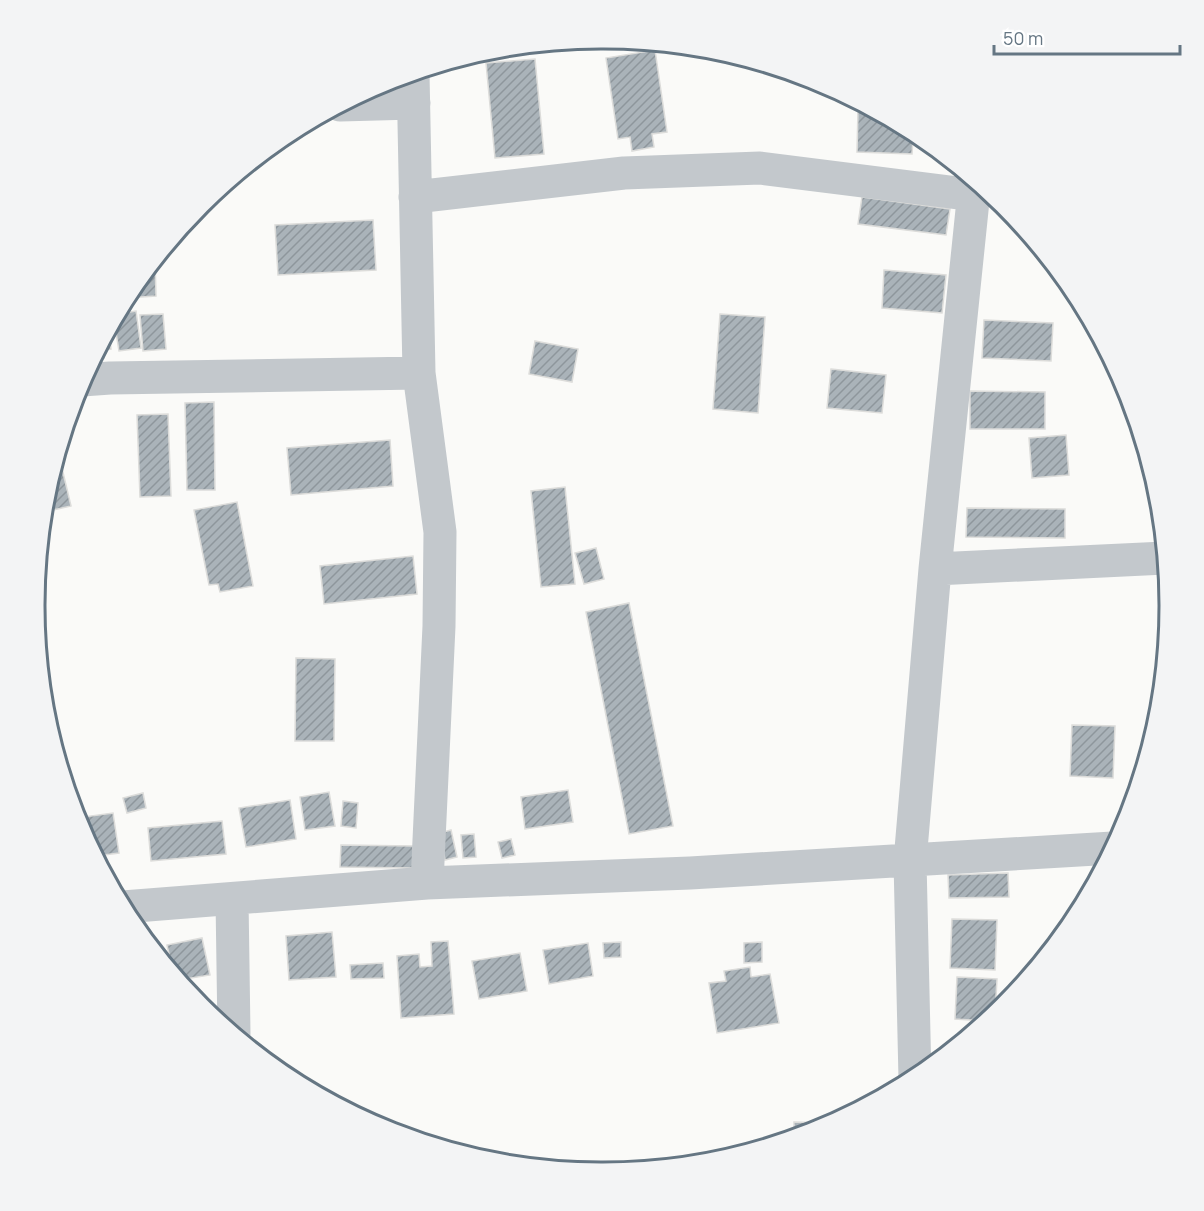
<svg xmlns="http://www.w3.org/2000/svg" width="1204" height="1211" font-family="Manrope,sans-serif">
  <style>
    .building { fill: url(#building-hatch); stroke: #dcdcda; stroke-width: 1.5 }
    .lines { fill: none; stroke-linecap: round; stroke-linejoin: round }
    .minor { stroke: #c3c8cc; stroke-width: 33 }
    .rim { fill: none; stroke: #657683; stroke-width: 3 }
  </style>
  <defs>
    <pattern id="building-hatch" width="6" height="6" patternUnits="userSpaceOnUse" patternTransform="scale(1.5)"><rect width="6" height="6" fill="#aab3b9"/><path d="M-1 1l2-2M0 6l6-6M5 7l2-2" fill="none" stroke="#8e969c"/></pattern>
  </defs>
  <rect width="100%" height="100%" fill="#fafaf8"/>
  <path class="building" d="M 537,44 L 537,48 L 490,51 L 492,49 Z
    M 655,50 L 667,132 L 652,134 L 654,147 L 632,151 L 630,137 L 618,139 L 606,58 Z
    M 535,59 L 544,154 L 495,158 L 486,63 Z
    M 858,109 L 873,110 L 924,139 L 913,139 L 912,154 L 857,152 Z
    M 862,197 L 950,209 L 946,235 L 858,224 Z
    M 373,220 L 376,270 L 278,275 L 275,225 Z
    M 155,260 L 156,296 L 126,298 L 130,290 Z
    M 884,270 L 946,275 L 942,313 L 882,308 Z
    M 136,311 L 141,348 L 119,351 L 114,320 L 118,314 Z
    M 163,314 L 166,349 L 143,351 L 140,315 Z
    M 720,314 L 765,317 L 758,413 L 713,409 Z
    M 984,320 L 1053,323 L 1051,361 L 982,358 Z
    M 109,330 L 111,349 L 104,350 L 104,358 L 94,358 Z
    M 535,341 L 578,349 L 572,382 L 529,374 Z
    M 831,369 L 886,375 L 882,413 L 827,408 Z
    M 970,391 L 1045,392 L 1045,429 L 970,429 Z
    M 214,402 L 215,490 L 187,490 L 185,403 Z
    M 168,414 L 171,496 L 140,497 L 137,415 Z
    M 1066,435 L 1069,475 L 1032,478 L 1029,438 Z
    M 390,440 L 393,486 L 291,495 L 287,448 Z
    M 61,464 L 71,506 L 44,512 L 45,494 L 54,466 Z
    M 565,487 L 575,584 L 541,587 L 531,491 Z
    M 1159,495 L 1162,530 L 1159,530 Z
    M 237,502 L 253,586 L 220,592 L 218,584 L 209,585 L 194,510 Z
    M 967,508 L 1065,509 L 1065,538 L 966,537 Z
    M 596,548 L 604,579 L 584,584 L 575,553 Z
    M 413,556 L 417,594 L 324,604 L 320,566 Z
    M 629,603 L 673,826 L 629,834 L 586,612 Z
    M 296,658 L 335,659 L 334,741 L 295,741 Z
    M 1072,725 L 1115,726 L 1113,778 L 1070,776 Z
    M 568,790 L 573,822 L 525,829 L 521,797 Z
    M 329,792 L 335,826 L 305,830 L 300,797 Z
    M 143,793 L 146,808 L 127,813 L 123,798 Z
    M 290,800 L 296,839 L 246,847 L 239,808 Z
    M 343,801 L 358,803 L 356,828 L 341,826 Z
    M 113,813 L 119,853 L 96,856 L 76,818 Z
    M 222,821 L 226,854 L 151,861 L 148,828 Z
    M 451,830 L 457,857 L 445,860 L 440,833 Z
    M 474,834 L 476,857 L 463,858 L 461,835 Z
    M 511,839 L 515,855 L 502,858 L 498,842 Z
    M 341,845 L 413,846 L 413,868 L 340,867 Z
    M 1008,873 L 1009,897 L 949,898 L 948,875 Z
    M 952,919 L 997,920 L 995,970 L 950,968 Z
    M 332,932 L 336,977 L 289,980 L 286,936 Z
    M 202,938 L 210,975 L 179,980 L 173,973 L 167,945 Z
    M 448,941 L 454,1014 L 401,1018 L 397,956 L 419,954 L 420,967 L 432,966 L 431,942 Z
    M 621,942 L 621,957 L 604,958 L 603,943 Z
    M 762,942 L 762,962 L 744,963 L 744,943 Z
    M 588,943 L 593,976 L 549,984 L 543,950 Z
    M 520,953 L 527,991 L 479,999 L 472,961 Z
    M 383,963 L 384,978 L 351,979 L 350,965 Z
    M 750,967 L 751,977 L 770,974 L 779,1023 L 717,1033 L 709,983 L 726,981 L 724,971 Z
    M 957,977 L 997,979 L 995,1014 L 986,1021 L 955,1019 Z
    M 794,1122 L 832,1123 L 819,1130 L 794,1138 Z"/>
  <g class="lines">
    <path class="minor" d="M 413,73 L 419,373 L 440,532 L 439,626 L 427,883
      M 340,105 L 414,103
      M 415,197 L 624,173 L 760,168 L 974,195
      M 82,380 L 110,378 L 419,373
      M 935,569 L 1165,558
      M 232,899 L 234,1034
      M 123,907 L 427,883 L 690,873 L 1113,848
      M 915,1079 L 910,861 L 935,569 L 975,181"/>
  </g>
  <path d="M0 0H1204V1211H0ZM601 49H603A556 556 0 0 1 1159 605V606A556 556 0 0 1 603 1162H601A556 556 0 0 1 45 606V605A556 556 0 0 1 601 49Z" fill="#f3f4f5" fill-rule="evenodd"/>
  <path class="rim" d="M601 49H603A556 556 0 0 1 1159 605V606A556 556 0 0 1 603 1162H601A556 556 0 0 1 45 606V605A556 556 0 0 1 601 49Z"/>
  <path d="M994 45v9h186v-9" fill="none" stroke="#657683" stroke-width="3"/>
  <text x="1003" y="45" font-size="18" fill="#657683" stroke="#ffffff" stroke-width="4.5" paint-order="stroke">50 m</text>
</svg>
